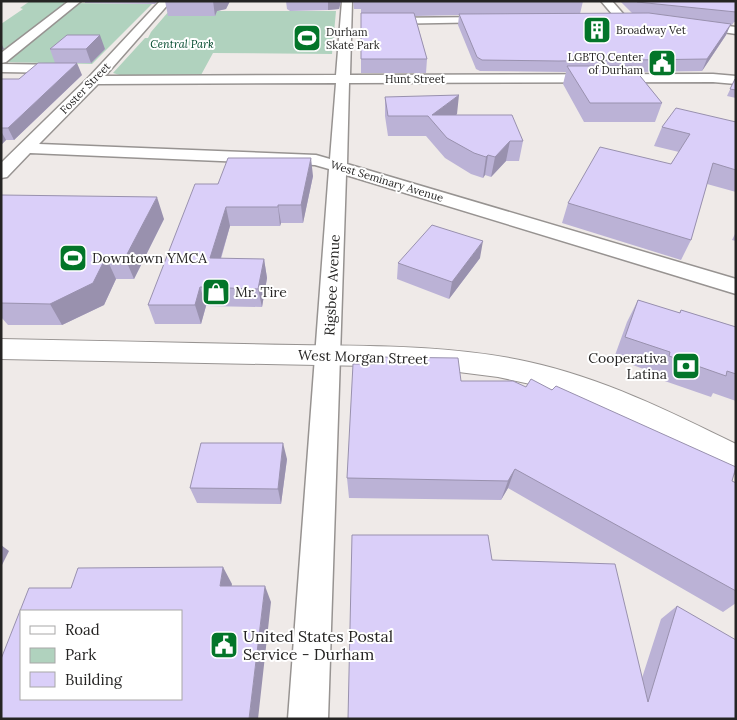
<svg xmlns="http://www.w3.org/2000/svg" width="737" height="720" font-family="Lora,serif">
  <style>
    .green { fill: #b0d2be }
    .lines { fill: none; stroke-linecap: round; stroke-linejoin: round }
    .minor-casing { stroke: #979391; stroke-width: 3 }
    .major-casing { stroke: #979391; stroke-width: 2 }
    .minor { fill: #fff; fill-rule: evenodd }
    .major { fill: #fff; fill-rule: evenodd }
    .wall { fill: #bbb2d6 }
    .shaded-wall { fill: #9991ae }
    .building { fill: #dacff9; stroke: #9991ae; fill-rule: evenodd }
    .labels { text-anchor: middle; stroke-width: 4; stroke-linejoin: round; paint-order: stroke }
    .far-poi-label { font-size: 11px; fill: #252423; stroke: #fff; text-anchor: start }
    .far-park-label { font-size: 11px; font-style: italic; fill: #00492c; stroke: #fff }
    .far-street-label { font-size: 11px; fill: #252423; stroke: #fff }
    .poi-label { font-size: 14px; fill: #252423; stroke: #fff; text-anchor: start }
    .street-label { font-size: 14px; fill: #252423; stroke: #fff }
    .near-poi-label { font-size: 16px; fill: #252423; stroke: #fff; text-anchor: start }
  </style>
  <rect width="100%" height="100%" fill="#efeae8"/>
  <path class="green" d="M 30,1 L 66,1 L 64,3 L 152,4 L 92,64 L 1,62 L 9,50 L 1,50 L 1,24 L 23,9 L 20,8 Z
    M 169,11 L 336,11 L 332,54 L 213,53 L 201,75 L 123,76 L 113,73 L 145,38 L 148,38 L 151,32 Z"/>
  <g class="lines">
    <defs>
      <path id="minor" d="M 69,1 L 81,1 L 6,62 L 1,63 L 1,53 Z
        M 160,1 L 171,1 L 105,76 L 336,75 L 342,1 L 352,1 L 350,75 L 713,74 L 736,76 L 736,84 L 713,82 L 349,83 L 347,164 L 736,279 L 736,294 L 346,175 L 328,719 L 288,719 L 329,169 L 315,165 L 30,153 L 7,177 L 1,178 L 1,163 L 89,77 ZM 336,83 L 330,159 L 316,155 L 39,144 L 98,84 Z
        M 601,1 L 612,1 L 626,17 L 626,21 L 618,21 Z
        M 492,17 L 498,20 L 496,22 L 382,24 L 376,21 L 382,18 Z
        M 694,22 L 736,27 L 736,34 L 690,27 L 688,25 Z
        M 1,64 L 65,65 L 72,69 L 65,73 L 1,72 Z"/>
      <path id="major" d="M 1,339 C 100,341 198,343 296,345 C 374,346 453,345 529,362 C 602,378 669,411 736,444 L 736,474 L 632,421 L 584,400 L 544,387 L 498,377 L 419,367 L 1,359 Z"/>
    </defs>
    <use href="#minor" class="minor-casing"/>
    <use href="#major" class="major-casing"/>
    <use href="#minor" class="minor"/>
    <use href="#major" class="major"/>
  </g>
  <path class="wall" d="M 85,1 L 158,1 L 155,4 L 85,3 Z
    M 165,1 L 230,1 L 226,9 L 217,11 L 215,16 L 168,16 Z
    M 286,1 L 341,1 L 339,9 L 328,10 L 290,11 L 287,9 Z
    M 353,1 L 583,1 L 580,14 L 632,13 L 620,1 L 736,1 L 736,22 L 734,22 L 732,25 L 730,24 L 726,35 L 702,71 L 637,72 L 662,103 L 655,122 L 584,122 L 563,84 L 566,72 L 480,71 L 476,69 L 458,25 L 459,15 L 415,16 L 427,59 L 426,73 L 361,73 L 361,9 L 354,9 Z
    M 50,49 L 105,49 L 91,63 L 55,63 Z
    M 82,75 L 14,140 L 6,140 L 1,145 L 1,79 L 19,79 Z
    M 736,78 L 736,98 L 727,96 L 735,79 Z
    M 385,97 L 457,114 L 456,115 L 523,141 L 519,161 L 506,161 L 491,177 L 485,175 L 483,178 L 471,174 L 445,158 L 426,136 L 388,136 L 385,116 Z
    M 736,122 L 736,192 L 707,184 L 691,240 L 681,260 L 562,223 L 568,203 L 671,164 L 679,152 L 654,146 L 662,127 Z
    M 313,176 L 303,223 L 281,223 L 280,226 L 230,226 L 221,259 L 264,259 L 267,278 L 262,307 L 206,306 L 201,324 L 155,324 L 148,305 L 218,184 Z
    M 1,195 L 164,219 L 134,279 L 116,279 L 104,305 L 62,325 L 8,325 L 1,317 Z
    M 736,232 L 736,241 L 732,240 Z
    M 480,258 L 449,299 L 397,279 L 398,263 Z
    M 638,300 L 679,313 L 681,310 L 736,327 L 736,401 L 713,393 L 711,397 L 656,378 L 657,374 L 614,358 L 627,322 Z
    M 461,381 L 526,387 L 736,483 L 736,603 L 723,612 L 508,488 L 501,500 L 349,498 L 347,478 Z
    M 287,459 L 281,504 L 197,503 L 190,488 Z
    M 492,560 L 642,678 L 661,619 L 677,606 L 736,719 L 348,719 Z"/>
  <path class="shaded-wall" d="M 213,1 L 230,1 L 226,9 L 217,11 L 215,16 Z
    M 328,1 L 341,1 L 339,9 L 328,10 Z
    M 731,24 L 726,35 L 702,71 L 707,59 Z
    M 100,35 L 105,49 L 91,63 L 86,49 Z
    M 1,43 L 4,49 L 1,50 Z
    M 77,63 L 82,75 L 14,140 L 8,128 Z
    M 459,95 L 457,114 L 439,128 L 432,115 Z
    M 1,131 L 6,140 L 1,145 Z
    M 510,141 L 506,161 L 491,177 L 495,157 Z
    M 488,155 L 485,175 L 483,178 L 486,157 Z
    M 311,158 L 313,176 L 303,223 L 301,205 Z
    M 157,197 L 164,219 L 134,279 L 125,258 Z
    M 278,205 L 281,223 L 280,226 L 278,207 Z
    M 226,207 L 230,226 L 215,277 L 210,258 Z
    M 483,241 L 480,258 L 449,299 L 452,282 Z
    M 106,257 L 116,279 L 104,305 L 62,325 L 50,304 Z
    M 264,259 L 267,278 L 262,307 L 258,289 Z
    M 200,287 L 206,306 L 201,324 L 195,305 Z
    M 283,443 L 287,459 L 281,504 L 278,489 Z
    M 515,469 L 508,488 L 501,500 L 508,481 Z
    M 1,545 L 9,551 L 1,567 Z
    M 223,567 L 232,584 L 229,602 L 220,586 Z
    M 265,586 L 271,602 L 258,719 L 249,719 Z"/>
  <path class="building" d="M 636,1 L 736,1 L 736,12 L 637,2 Z
    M 361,13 L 414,13 L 427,59 L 361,59 Z
    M 649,13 L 731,24 L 707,59 L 559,61 L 482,60 L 477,57 L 459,14 Z
    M 67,35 L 100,35 L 86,49 L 50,49 Z
    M 38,63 L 77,63 L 8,128 L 1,128 L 1,79 L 19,79 Z
    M 567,66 L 632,66 L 662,103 L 590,103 Z
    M 736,78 L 736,90 L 730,89 L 735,79 Z
    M 459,95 L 432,115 L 512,115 L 523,141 L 510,141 L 495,157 L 488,155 L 486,157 L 474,153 L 447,138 L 428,116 L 388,116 L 385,97 Z
    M 676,108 L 736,122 L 736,170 L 713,163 L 691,240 L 568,203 L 600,147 L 671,164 L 690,134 L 662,127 Z
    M 228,158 L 311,158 L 301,205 L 278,205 L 278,207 L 226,207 L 210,258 L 264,259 L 258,289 L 200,287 L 195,305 L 148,305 L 195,184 L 218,184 Z
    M 1,195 L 157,197 L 125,258 L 106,257 L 93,283 L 50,304 L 1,303 Z
    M 432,225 L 483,241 L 452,282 L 398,263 Z
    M 638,300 L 680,313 L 681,310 L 736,327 L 736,374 L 727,371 L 726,376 L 669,356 L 670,352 L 625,337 Z
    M 377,357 L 458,358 L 461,381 L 513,381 L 526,387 L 531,379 L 552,390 L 556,386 L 736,467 L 732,481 L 736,483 L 736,591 L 515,469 L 508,481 L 347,478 L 353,364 L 377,364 Z
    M 201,443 L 283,443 L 278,489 L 190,488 Z
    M 352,535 L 488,535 L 492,560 L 615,564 L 648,702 L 677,606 L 736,640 L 736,719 L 348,719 Z
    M 223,567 L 220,586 L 265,586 L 249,719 L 1,719 L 1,659 L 29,588 L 71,588 L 78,568 ZM 21,611 L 181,611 L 181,699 L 21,699 Z"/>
  <defs>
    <symbol id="building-square" viewBox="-11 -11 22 22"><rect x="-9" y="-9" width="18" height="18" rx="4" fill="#037529" stroke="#fff"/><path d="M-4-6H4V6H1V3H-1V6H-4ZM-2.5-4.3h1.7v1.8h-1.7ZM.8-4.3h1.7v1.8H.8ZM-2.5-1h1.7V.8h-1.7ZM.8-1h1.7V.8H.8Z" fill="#fff"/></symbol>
    <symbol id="stadium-square" viewBox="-11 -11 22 22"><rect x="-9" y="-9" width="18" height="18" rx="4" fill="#037529" stroke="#fff"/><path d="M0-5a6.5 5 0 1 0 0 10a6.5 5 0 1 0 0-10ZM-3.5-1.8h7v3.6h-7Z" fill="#fff"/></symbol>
    <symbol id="civic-square" viewBox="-11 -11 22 22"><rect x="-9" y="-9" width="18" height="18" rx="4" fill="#037529" stroke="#fff"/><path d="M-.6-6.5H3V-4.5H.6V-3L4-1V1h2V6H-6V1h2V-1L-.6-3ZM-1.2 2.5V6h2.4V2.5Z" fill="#fff"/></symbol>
    <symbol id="shop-square" viewBox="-11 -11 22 22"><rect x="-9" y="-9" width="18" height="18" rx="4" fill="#037529" stroke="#fff"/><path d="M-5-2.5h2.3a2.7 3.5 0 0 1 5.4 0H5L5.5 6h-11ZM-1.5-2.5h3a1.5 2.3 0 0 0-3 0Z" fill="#fff"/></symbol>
    <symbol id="bank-square" viewBox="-11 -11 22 22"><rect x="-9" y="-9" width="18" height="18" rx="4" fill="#037529" stroke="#fff"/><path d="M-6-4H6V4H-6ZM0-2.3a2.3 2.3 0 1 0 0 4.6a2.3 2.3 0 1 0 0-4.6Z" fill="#fff"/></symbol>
  </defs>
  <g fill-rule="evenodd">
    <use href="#building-square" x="581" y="14" width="32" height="32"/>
    <use href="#stadium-square" x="291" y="22" width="32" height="32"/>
    <use href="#civic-square" x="646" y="47" width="32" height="32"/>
    <use href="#stadium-square" x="57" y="242" width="32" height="32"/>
    <use href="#shop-square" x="200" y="276" width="32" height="32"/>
    <use href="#bank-square" x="670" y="350" width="32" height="32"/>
    <use href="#civic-square" x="208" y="629" width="32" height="32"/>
  </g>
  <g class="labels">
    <g class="far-poi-label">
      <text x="616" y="34">Broadway Vet</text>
      <text x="326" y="36">Durham<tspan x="326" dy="13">Skate Park</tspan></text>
      <text x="643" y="61" text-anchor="end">LGBTQ Center<tspan x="643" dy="13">of Durham</tspan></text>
    </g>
    <g class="far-park-label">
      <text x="182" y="48">Central Park</text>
    </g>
    <g class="far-street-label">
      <text x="415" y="83">Hunt Street</text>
      <text transform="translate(85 88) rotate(-46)" y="4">Foster Street</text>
      <text transform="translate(387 181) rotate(17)" y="4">West Seminary Avenue</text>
    </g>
    <g class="poi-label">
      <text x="92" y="263">Downtown YMCA</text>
      <text x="235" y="297">Mr. Tire</text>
      <text x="667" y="363" text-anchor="end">Cooperativa<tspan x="667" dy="16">Latina</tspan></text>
    </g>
    <g class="street-label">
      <text transform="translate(332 285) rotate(-87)" y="5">Rigsbee Avenue</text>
      <text transform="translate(363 357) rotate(2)" y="5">West Morgan Street</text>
    </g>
    <g class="near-poi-label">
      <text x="243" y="642">United States Postal<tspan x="243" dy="18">Service - Durham</tspan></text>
    </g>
  </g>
  <rect width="737" height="720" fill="none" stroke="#252423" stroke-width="5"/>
  <rect x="20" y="610" width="162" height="90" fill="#ffffff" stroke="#a8a7a7"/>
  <rect x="30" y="626" width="25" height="8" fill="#ffffff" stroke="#a8a7a7"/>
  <text x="65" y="635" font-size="15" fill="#252423">Road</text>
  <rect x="30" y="648" width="25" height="15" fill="#b0d2be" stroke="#a8a7a7"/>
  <text x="65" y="660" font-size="15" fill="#252423">Park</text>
  <rect x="30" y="672" width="25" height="15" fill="#dacff9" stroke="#a8a7a7"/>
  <text x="65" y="685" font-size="15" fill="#252423">Building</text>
</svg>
